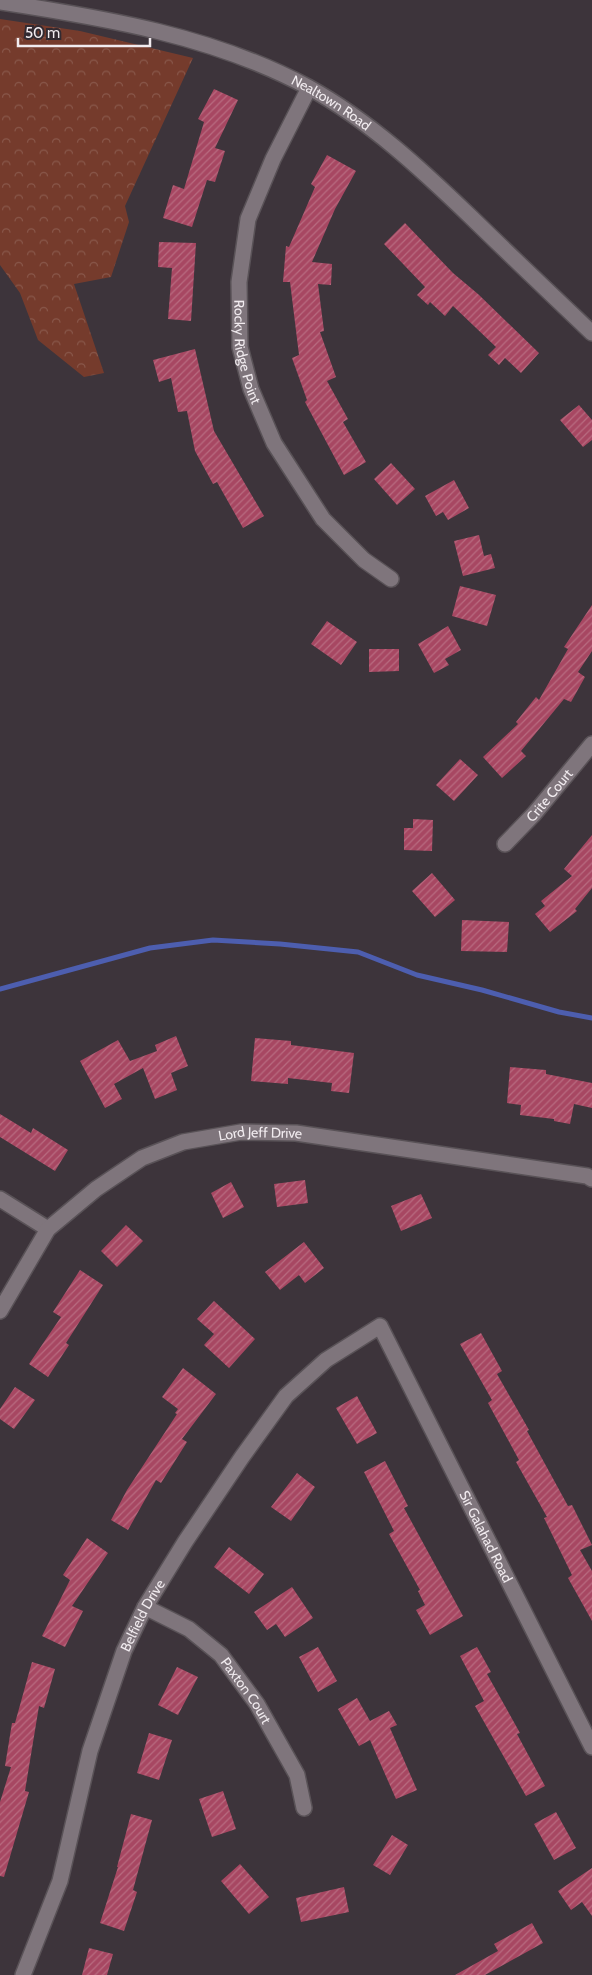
<svg xmlns="http://www.w3.org/2000/svg" width="592" height="1975" font-family="Cabin,sans-serif">
  <style>
    .forest { fill: url(#forest-crowns) }
    .lines { fill: none; stroke-linecap: round; stroke-linejoin: round }
    .stream { stroke: #4d5eaf; stroke-width: 5 }
    .building { fill: url(#building-hatch) }
    .minor-casing { stroke: #595257; stroke-width: 18 }
    .tertiary-casing { stroke: #595257; stroke-width: 18 }
    .minor { stroke: #7f757c; stroke-width: 15 }
    .tertiary { stroke: #7f757c; stroke-width: 15 }
    .labels { text-anchor: middle; stroke-width: 5; stroke-linejoin: round; paint-order: stroke }
    .street-label { font-size: 14px; fill: #f1ebef; stroke: #322a31 }
  </style>
  <defs>
    <pattern id="forest-crowns" width="20" height="18" patternUnits="userSpaceOnUse" patternTransform="scale(1.25)"><rect width="20" height="18" fill="#753b2c"/><path d="M2 6a3 3 0 1 1 6 0M12 15a3 3 0 1 1 6 0" fill="none" stroke="#89584b"/></pattern>
    <pattern id="building-hatch" width="6" height="6" patternUnits="userSpaceOnUse" patternTransform="scale(1.25)"><rect width="6" height="6" fill="#a74762"/><path d="M-1 1l2-2M0 6l6-6M5 7l2-2" fill="none" stroke="#b86b80"/></pattern>
  </defs>
  <rect width="100%" height="100%" fill="#3d343b"/>
  <path class="forest" d="M 0,19 L 80,31 L 193,58 L 125,206 L 129,222 L 111,277 L 74,284 L 104,373 L 84,377 L 38,340 L 20,293 L 0,265 Z"/>
  <g class="lines">
    <path class="stream" d="M 0,989 L 150,948 L 213,940 L 280,944 L 358,952 L 417,975 L 482,990 L 559,1012 L 592,1018"/>
  </g>
  <path class="building" d="M 214,89 L 238,100 L 215,148 L 225,151 L 215,182 L 207,180 L 192,227 L 163,218 L 173,185 L 184,189 L 204,122 L 198,119 Z
    M 327,155 L 356,171 L 335,209 L 312,262 L 332,264 L 331,285 L 318,284 L 324,331 L 320,332 L 336,377 L 327,381 L 348,419 L 343,422 L 366,462 L 344,475 L 305,402 L 307,400 L 292,358 L 299,355 L 290,282 L 283,282 L 286,246 L 289,247 L 315,187 L 311,184 Z
    M 405,223 L 453,273 L 478,294 L 539,353 L 521,373 L 505,358 L 499,365 L 488,355 L 496,347 L 453,306 L 445,316 L 430,302 L 428,305 L 417,295 L 425,287 L 384,244 Z
    M 159,242 L 196,243 L 191,321 L 168,319 L 172,268 L 158,267 Z
    M 195,349 L 214,431 L 264,516 L 243,528 L 217,482 L 213,484 L 195,451 L 187,411 L 178,412 L 171,378 L 159,382 L 153,360 Z
    M 579,405 L 592,420 L 592,440 L 583,447 L 560,420 Z
    M 391,463 L 415,489 L 397,505 L 374,479 Z
    M 454,480 L 469,508 L 448,520 L 443,512 L 436,516 L 425,496 Z
    M 479,535 L 484,556 L 491,554 L 495,568 L 463,576 L 454,541 Z
    M 460,586 L 496,595 L 487,626 L 452,616 Z
    M 592,605 L 592,651 L 578,672 L 585,677 L 571,702 L 564,699 L 521,751 L 526,756 L 502,778 L 483,757 L 518,724 L 516,722 L 536,697 L 539,700 L 568,649 L 564,647 Z
    M 327,621 L 357,642 L 341,665 L 311,644 Z
    M 448,626 L 461,650 L 445,659 L 449,665 L 434,673 L 418,644 Z
    M 369,649 L 399,649 L 399,671 L 369,672 Z
    M 460,759 L 478,775 L 454,801 L 436,785 Z
    M 413,819 L 433,820 L 432,851 L 404,850 L 404,828 L 413,828 Z
    M 592,835 L 592,888 L 575,909 L 577,911 L 550,932 L 535,914 L 545,906 L 541,901 L 572,876 L 564,869 Z
    M 432,873 L 455,900 L 435,917 L 412,891 Z
    M 462,920 L 509,922 L 507,952 L 461,951 Z
    M 176,1036 L 188,1066 L 171,1073 L 177,1090 L 155,1099 L 143,1068 L 114,1084 L 122,1099 L 105,1108 L 80,1061 L 118,1040 L 130,1061 L 157,1051 L 155,1045 Z
    M 255,1038 L 291,1041 L 291,1045 L 354,1053 L 349,1093 L 331,1091 L 332,1083 L 288,1078 L 288,1084 L 251,1081 Z
    M 510,1067 L 546,1070 L 546,1074 L 592,1083 L 592,1108 L 574,1104 L 570,1124 L 554,1121 L 554,1119 L 520,1115 L 521,1105 L 507,1103 Z
    M 0,1114 L 31,1133 L 33,1128 L 68,1150 L 55,1171 L 0,1137 Z
    M 305,1180 L 308,1203 L 277,1207 L 274,1184 Z
    M 231,1182 L 244,1207 L 223,1218 L 211,1193 Z
    M 421,1194 L 432,1218 L 401,1231 L 391,1206 Z
    M 126,1225 L 143,1241 L 117,1267 L 101,1251 Z
    M 304,1242 L 324,1268 L 305,1283 L 299,1275 L 280,1290 L 265,1272 Z
    M 80,1270 L 103,1285 L 66,1343 L 69,1345 L 48,1377 L 29,1364 L 61,1317 L 53,1312 Z
    M 214,1301 L 255,1339 L 229,1368 L 204,1345 L 214,1334 L 197,1319 Z
    M 481,1333 L 502,1371 L 497,1374 L 529,1430 L 527,1431 L 568,1506 L 572,1505 L 592,1545 L 580,1550 L 592,1571 L 592,1621 L 568,1578 L 572,1575 L 544,1518 L 547,1517 L 516,1462 L 519,1460 L 488,1403 L 492,1400 L 460,1344 Z
    M 183,1368 L 216,1394 L 182,1439 L 187,1442 L 161,1483 L 156,1480 L 128,1530 L 111,1520 L 127,1490 L 177,1414 L 175,1413 L 178,1409 L 162,1397 Z
    M 15,1387 L 35,1400 L 14,1429 L 0,1419 L 0,1409 Z
    M 357,1396 L 377,1433 L 357,1444 L 336,1408 Z
    M 385,1461 L 408,1506 L 404,1508 L 463,1616 L 430,1635 L 416,1610 L 425,1605 L 418,1591 L 420,1590 L 389,1534 L 394,1531 L 364,1472 Z
    M 297,1473 L 315,1487 L 291,1521 L 271,1507 Z
    M 87,1538 L 108,1553 L 72,1606 L 83,1611 L 65,1647 L 42,1636 L 70,1580 L 63,1575 Z
    M 229,1547 L 264,1574 L 249,1594 L 214,1567 Z
    M 292,1587 L 313,1618 L 285,1637 L 276,1624 L 267,1630 L 254,1612 Z
    M 318,1647 L 337,1681 L 318,1692 L 299,1657 Z
    M 477,1647 L 491,1672 L 487,1674 L 520,1733 L 517,1734 L 545,1786 L 526,1796 L 475,1706 L 484,1701 L 460,1656 Z
    M 32,1662 L 55,1669 L 44,1708 L 39,1706 L 25,1791 L 29,1792 L 4,1877 L 0,1876 L 0,1802 L 11,1767 L 5,1766 L 12,1723 L 15,1723 Z
    M 177,1667 L 198,1677 L 178,1715 L 158,1705 Z
    M 357,1698 L 370,1721 L 389,1711 L 397,1725 L 390,1728 L 417,1790 L 396,1799 L 370,1740 L 359,1746 L 338,1709 Z
    M 149,1733 L 172,1740 L 159,1780 L 137,1773 Z
    M 223,1791 L 236,1829 L 212,1837 L 199,1799 Z
    M 556,1812 L 576,1848 L 554,1860 L 534,1824 Z
    M 131,1814 L 152,1820 L 133,1890 L 137,1892 L 124,1931 L 100,1923 L 118,1867 L 117,1867 Z
    M 392,1835 L 408,1845 L 390,1875 L 373,1865 Z
    M 240,1864 L 269,1897 L 249,1914 L 221,1881 Z
    M 592,1868 L 592,1916 L 582,1902 L 571,1910 L 558,1891 Z
    M 344,1887 L 349,1912 L 301,1922 L 296,1898 Z
    M 532,1923 L 543,1943 L 485,1975 L 455,1975 L 498,1951 L 494,1944 Z
    M 89,1948 L 113,1954 L 107,1975 L 82,1975 Z"/>
  <g class="lines">
    <defs>
      <g id="minor">
        <path id="s1" d="M 309,88 L 273,159 L 248,219 L 239,282 L 240,347 L 251,389 L 274,443 L 323,519 L 364,560 L 391,579"/>
        <path id="s2" d="M 505,844 L 534,814 L 592,744"/>
        <path d="M 0,1199 L 48,1229"/>
        <path id="s3" d="M 0,1311 L 48,1229 L 96,1189 L 142,1158 L 183,1142 L 241,1132 L 296,1133 L 587,1176 L 592,1179"/>
        <path id="s4" d="M 145,1607 L 189,1629 L 221,1655 L 257,1704 L 297,1775 L 304,1808"/>
        <path id="s5" d="M 23,1975 L 60,1881 L 90,1751 L 124,1651 L 145,1607 L 185,1542 L 242,1457 L 286,1396 L 326,1360 L 380,1326 L 592,1747"/>
      </g>
      <g id="tertiary">
        <path id="s6" d="M 0,2 C 105,18 213,36 308,87 C 370,121 422,170 472,218 C 512,257 552,295 592,333"/>
      </g>
    </defs>
    <use href="#minor" class="minor-casing"/>
    <use href="#tertiary" class="tertiary-casing"/>
    <use href="#minor" class="minor"/>
    <use href="#tertiary" class="tertiary"/>
  </g>
  <g class="labels">
    <g class="street-label">
      <text dy="5" stroke="none"><textPath href="#s6" startOffset="349">Nealtown Road</textPath></text>
      <text dy="5" stroke="none"><textPath href="#s1" startOffset="279">Rocky Ridge Point</textPath></text>
      <text dy="5" stroke="none"><textPath href="#s2" startOffset="66">Crite Court</textPath></text>
      <text dy="5" stroke="none"><textPath href="#s3" startOffset="335">Lord Jeff Drive</textPath></text>
      <text dy="5" stroke="none"><textPath href="#s5" startOffset="996">Sir Galahad Road</textPath></text>
      <text dy="5" stroke="none"><textPath href="#s5" startOffset="380">Belfield Drive</textPath></text>
      <text dy="5" stroke="none"><textPath href="#s4" startOffset="134">Paxton Court</textPath></text>
    </g>
  </g>
  <path d="M18 38v8h132v-8" fill="none" stroke="#f1ebef" stroke-width="2.5"/>
  <text x="25" y="38" font-size="15" fill="#f1ebef" stroke="#322a31" stroke-width="4" paint-order="stroke">50 m</text>
</svg>
